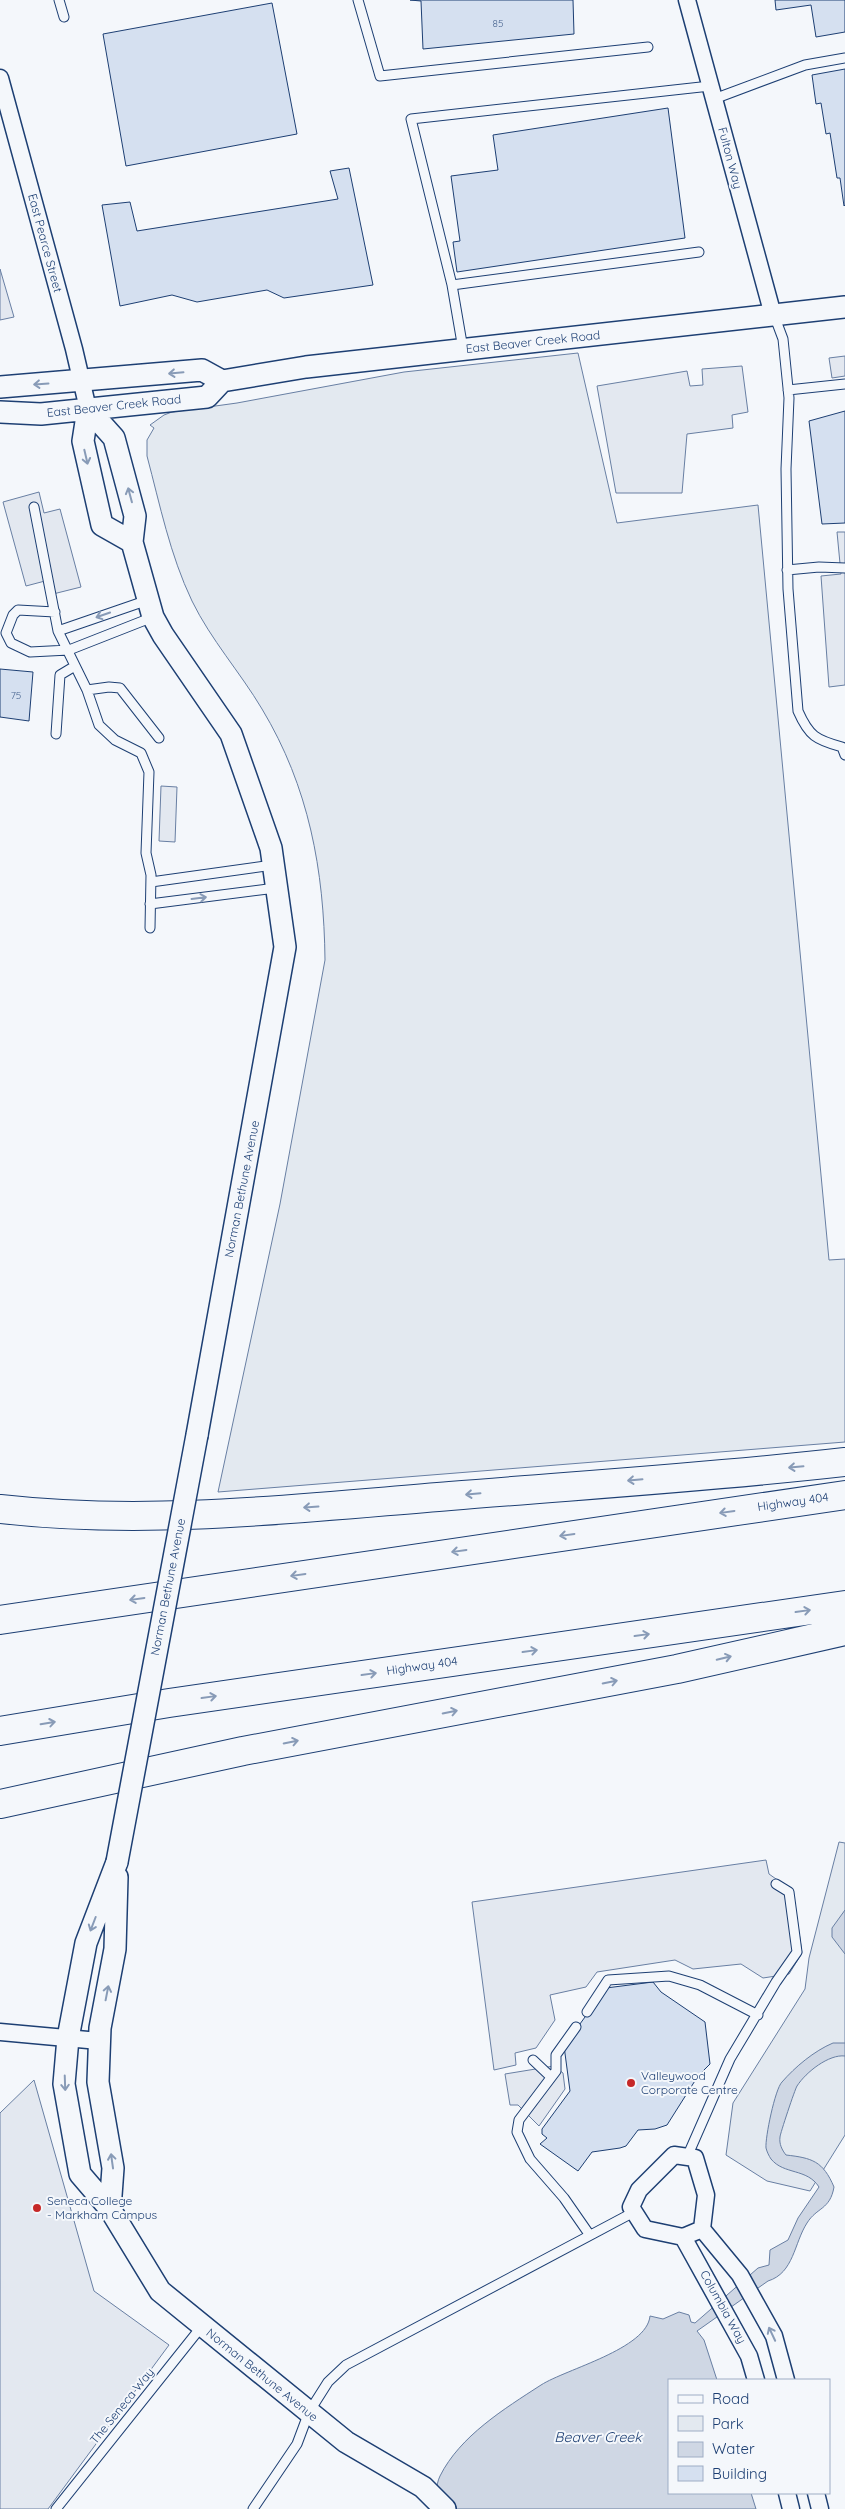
<svg xmlns="http://www.w3.org/2000/svg" width="845" height="2509" font-family="Quicksand,sans-serif">
  <style>
    .green { fill: #e3e9f0; stroke: #687fa3 }
    .parking { fill: #e3e8f0; stroke: #687fa3 }
    .water { fill: #cfd7e4; stroke: #687fa3 }
    .building { fill: #d5e0f0; stroke: #1d3f73 }
    .lines { fill: none; stroke-linecap: round; stroke-linejoin: round }
    .service-casing { stroke: #1d3f73; stroke-width: 11 }
    .minor-casing { stroke: #1d3f73; stroke-width: 19 }
    .tertiary-casing { stroke: #1d3f73; stroke-width: 24 }
    .motorway-casing { stroke: #1d3f73; stroke-width: 30 }
    .service { stroke: #f4f7fb; stroke-width: 9 }
    .minor { stroke: #f4f7fb; stroke-width: 16 }
    .tertiary { stroke: #f4f7fb; stroke-width: 21 }
    .motorway { stroke: #f4f7fb; stroke-width: 28 }
    .tertiary-bridge-casing { stroke: #1d3f73; stroke-width: 24; stroke-linecap: butt }
    .tertiary-bridge { stroke: #f4f7fb; stroke-width: 21 }
    .oneway { stroke: #889bb7 }
    .poi-dot { fill: #c62828; stroke: #f4f7fb; stroke-width: 2 }
    .labels { text-anchor: middle; stroke-width: 4; stroke-linejoin: round; paint-order: stroke }
    .number-label { font-size: 10px; fill: #4b6792 }
    .street-label { font-size: 12px; fill: #1d3f73; stroke: #f4f7fb }
    .poi-label { font-size: 12px; fill: #1d3f73; stroke: #f4f7fb; text-anchor: start }
    .water-label { font-size: 14px; font-style: italic; fill: #1d3f73; stroke: #f4f7fb }
  </style>
  <rect width="100%" height="100%" fill="#f4f7fb"/>
  <path class="green" d="M 578,353 L 617,523 L 758,505 L 829,1260 L 845,1259 L 845,1442 L 218,1492 L 280,1204 L 325,960 C 324,870 309,787 262,709 C 240,672 211,640 192,601 C 170,555 160,505 147,456 L 147,440 L 154,428 L 150,425 L 164,415 L 172,412 L 237,403 L 404,372 Z
    M 839,1842 L 845,1843 L 845,2135 L 810,2191 L 767,2181 L 726,2155 L 733,2103 L 805,1989 L 809,1958 Z"/>
  <path class="parking" d="M 0,269 L 14,317 L 0,320 Z
    M 845,356 L 845,376 L 832,378 L 829,358 Z
    M 742,366 L 748,412 L 732,415 L 733,428 L 687,434 L 682,493 L 616,493 L 597,386 L 687,371 L 690,386 L 703,385 L 702,369 Z
    M 39,492 L 44,513 L 60,509 L 81,587 L 49,595 L 45,581 L 26,586 L 3,502 Z
    M 837,532 L 845,532 L 845,685 L 829,687 L 821,576 L 841,574 Z
    M 161,786 L 177,787 L 175,842 L 159,841 Z
    M 766,1860 L 769,1874 L 793,1891 L 802,1953 L 789,1974 L 763,1978 L 741,1964 L 693,1969 L 675,1960 L 597,1972 L 586,1987 L 550,1995 L 555,2020 L 536,2048 L 515,2053 L 516,2065 L 494,2070 L 472,1902 Z
    M 554,2066 L 563,2073 L 565,2089 L 539,2126 L 518,2105 L 510,2105 L 505,2074 Z
    M 34,2080 L 94,2291 L 169,2345 L 48,2509 L 0,2509 L 0,2113 Z"/>
  <path class="water" d="M 845,1910 L 845,1954 L 832,1937 L 832,1928 Z
    M 833,2043 L 845,2043 L 845,2056 C 829,2054 806,2072 797,2086 C 795,2089 780,2134 780,2137 C 779,2144 782,2150 786,2155 C 812,2158 823,2161 834,2187 C 830,2210 817,2207 807,2223 C 794,2243 794,2273 768,2281 L 697,2331 L 704,2340 L 717,2380 L 669,2380 L 669,2493 L 751,2493 L 756,2509 L 435,2509 C 437,2498 435,2486 440,2476 C 460,2436 504,2409 541,2385 C 566,2369 647,2349 650,2316 L 663,2319 L 679,2312 L 689,2315 L 691,2322 L 695,2323 L 758,2268 L 769,2265 L 770,2250 L 788,2240 L 798,2218 L 819,2187 C 807,2168 784,2175 771,2159 C 769,2156 767,2152 766,2148 C 765,2138 775,2089 782,2082 C 795,2067 814,2051 833,2043 Z"/>
  <path class="building" d="M 410,0 L 573,0 L 574,34 L 423,49 L 421,1 Z
    M 775,0 L 845,0 L 845,32 L 816,37 L 811,5 L 776,10 Z
    M 272,3 L 297,134 L 126,166 L 103,34 Z
    M 845,69 L 845,205 L 844,206 L 840,178 L 837,178 L 830,133 L 826,134 L 821,103 L 816,104 L 812,75 Z
    M 668,108 L 685,238 L 457,272 L 453,242 L 460,241 L 451,176 L 498,170 L 493,135 Z
    M 349,168 L 373,285 L 284,298 L 267,290 L 197,302 L 172,295 L 120,306 L 102,205 L 130,202 L 137,231 L 338,199 L 330,171 Z
    M 845,411 L 845,523 L 822,524 L 809,421 Z
    M 0,669 L 33,672 L 29,721 L 0,717 Z
    M 653,1982 L 661,1992 L 705,2022 L 710,2064 L 698,2076 L 667,2125 L 655,2129 L 638,2130 L 626,2146 L 620,2148 L 592,2152 L 578,2171 L 540,2144 L 547,2138 L 542,2134 L 542,2129 L 570,2091 L 564,2046 L 606,1988 Z"/>
  <g class="lines">
    <defs>
      <path id="service" d="M 59,0 L 64,17
        M 358,0 L 380,76 L 648,47
        M 714,99 L 805,65 L 845,58
        M 452,285 L 411,119 L 710,86
        M 774,315 L 783,339 L 789,398 L 786,469 L 788,589 L 798,711 C 809,736 816,740 842,747 L 845,755
        M 463,349 L 452,285 L 699,252
        M 788,390 L 845,384
        M 34,507 L 58,631 L 87,690 L 99,725 L 115,740 L 141,753 L 149,772 L 146,853 L 151,875 L 150,928
        M 787,570 L 819,567 L 845,568
        M 55,612 L 18,610 L 13,615 L 6,633 L 11,643 L 30,652 L 69,650 L 153,617
        M 58,631 L 148,600
        M 87,690 L 109,687 L 120,688 L 159,738
        M 56,734 L 60,675 L 75,666
        M 151,882 L 273,865
        M 150,904 L 276,888
        M 587,2012 L 608,1980 L 669,1976 L 700,1985 L 758,2015
        M 576,2027 L 556,2055 L 556,2071 L 519,2120 L 517,2132 L 530,2159 L 564,2198 L 589,2234
        M 533,2060 L 551,2077
        M 687,2157 L 730,2059 L 776,1982 L 797,1952 L 789,1892 L 776,1884
        M 56,2509 L 202,2326
        M 253,2509 L 297,2444 L 309,2412 L 328,2382 L 346,2365 L 634,2212"/>
      <path id="minor" d="M 687,0 L 773,315
        M 0,78 L 74,349 L 88,409
        M 0,2032 L 99,2041
        M 702,2229 L 683,2237 L 645,2229 L 631,2207 L 639,2190 L 674,2155 L 695,2158 L 706,2195 L 702,2229 L 740,2275 L 774,2336 L 786,2380
        M 683,2237 L 749,2356 L 756,2380
        M 787,2493 L 791,2509
        M 816,2493 L 820,2509"/>
      <path id="tertiary" d="M 0,387 L 202,370 L 222,381
        M 88,409 L 114,438 L 135,516 L 132,542 L 153,617 L 163,635 L 231,734 L 271,848 L 285,947 L 197,1435
        M 88,409 L 83,441 L 102,525 L 132,542
        M 0,412 L 41,414 L 207,397 L 222,381 L 306,367 L 845,307
        M 117,1862 L 86,1943 L 68,2038 L 64,2084 L 80,2174 L 110,2209 L 160,2291 L 346,2442 L 423,2487 L 445,2509
        M 110,2209 L 113,2168 L 98,2082 L 100,2028 L 115,1949 L 117,1877"/>
      <path id="motorway" d="M 0,1509 C 150,1526 301,1508 450,1496 C 582,1485 714,1477 845,1462
        M 0,1620 L 845,1495
        M 0,1731 L 169,1703 L 845,1605
        M 0,1804 L 243,1751 L 677,1669 L 845,1631"/>
    </defs>
    <use href="#service" class="service-casing"/>
    <use href="#minor" class="minor-casing"/>
    <use href="#tertiary" class="tertiary-casing"/>
    <use href="#motorway" class="motorway-casing"/>
    <use href="#service" class="service"/>
    <use href="#minor" class="minor"/>
    <use href="#tertiary" class="tertiary"/>
    <use href="#motorway" class="motorway"/>
    <defs>
      <path id="tertiary-bridge" d="M 117,1862 L 197,1435"/>
    </defs>
    <use href="#tertiary-bridge" class="tertiary-bridge-casing"/>
    <use href="#tertiary-bridge" class="tertiary-bridge"/>
  </g>
  <defs><path id="oneway-shaft" d="M-6 0H5M1.5-3L5.5 0L1.5 3" fill="none" stroke-width="1.6" stroke-linecap="round" stroke-linejoin="round" transform="scale(1.25)"/></defs>
  <g class="oneway">
    <use href="#oneway-shaft" transform="translate(176 373) rotate(175)"/>
    <use href="#oneway-shaft" transform="translate(41 384) rotate(176)"/>
    <use href="#oneway-shaft" transform="translate(86 457) rotate(77)"/>
    <use href="#oneway-shaft" transform="translate(130 495) rotate(-105)"/>
    <use href="#oneway-shaft" transform="translate(103 615) rotate(161)"/>
    <use href="#oneway-shaft" transform="translate(199 898) rotate(-7)"/>
    <use href="#oneway-shaft" transform="translate(796 1467) rotate(175)"/>
    <use href="#oneway-shaft" transform="translate(635 1480) rotate(175)"/>
    <use href="#oneway-shaft" transform="translate(473 1494) rotate(175)"/>
    <use href="#oneway-shaft" transform="translate(311 1507) rotate(176)"/>
    <use href="#oneway-shaft" transform="translate(727 1512) rotate(172)"/>
    <use href="#oneway-shaft" transform="translate(567 1535) rotate(172)"/>
    <use href="#oneway-shaft" transform="translate(459 1551) rotate(172)"/>
    <use href="#oneway-shaft" transform="translate(298 1575) rotate(172)"/>
    <use href="#oneway-shaft" transform="translate(137 1599) rotate(172)"/>
    <use href="#oneway-shaft" transform="translate(803 1611) rotate(-8)"/>
    <use href="#oneway-shaft" transform="translate(642 1635) rotate(-8)"/>
    <use href="#oneway-shaft" transform="translate(530 1651) rotate(-8)"/>
    <use href="#oneway-shaft" transform="translate(724 1658) rotate(-13)"/>
    <use href="#oneway-shaft" transform="translate(369 1674) rotate(-8)"/>
    <use href="#oneway-shaft" transform="translate(610 1682) rotate(-11)"/>
    <use href="#oneway-shaft" transform="translate(209 1697) rotate(-8)"/>
    <use href="#oneway-shaft" transform="translate(450 1712) rotate(-11)"/>
    <use href="#oneway-shaft" transform="translate(48 1723) rotate(-9)"/>
    <use href="#oneway-shaft" transform="translate(291 1742) rotate(-11)"/>
    <use href="#oneway-shaft" transform="translate(93 1924) rotate(111)"/>
    <use href="#oneway-shaft" transform="translate(107 1993) rotate(-79)"/>
    <use href="#oneway-shaft" transform="translate(65 2083) rotate(88)"/>
    <use href="#oneway-shaft" transform="translate(112 2161) rotate(-98)"/>
    <use href="#oneway-shaft" transform="translate(772 2334) rotate(-115)"/>
  </g>
  <g class="poi-dot">
    <circle cx="631" cy="2083" r="5"/>
    <circle cx="37" cy="2208" r="5"/>
  </g>
  <g class="labels">
    <g class="number-label">
      <text x="498" y="27">85</text>
      <text x="16" y="699">75</text>
    </g>
    <g class="street-label">
      <text transform="translate(730 158) rotate(75)" y="4">Fulton Way</text>
      <text transform="translate(45 243) rotate(75)" y="4">East Pearce Street</text>
      <text transform="translate(533 342) rotate(-6)" y="4">East Beaver Creek Road</text>
      <text transform="translate(114 406) rotate(-6)" y="4">East Beaver Creek Road</text>
      <text transform="translate(242 1189) rotate(-79)" y="4">Norman Bethune Avenue</text>
      <text transform="translate(793 1502) rotate(-8)" y="4">Highway 404</text>
      <text transform="translate(168 1587) rotate(-79)" y="4">Norman Bethune Avenue</text>
      <text transform="translate(422 1666) rotate(-8)" y="4">Highway 404</text>
      <text transform="translate(723 2307) rotate(61)" y="4">Columbia Way</text>
      <text transform="translate(262 2375) rotate(39)" y="4">Norman Bethune Avenue</text>
      <text transform="translate(122 2406) rotate(-51)" y="4">The Seneca Way</text>
    </g>
    <g class="poi-label">
      <text x="641" y="2080">Valleywood<tspan x="641" dy="14">Corporate Centre</tspan></text>
      <text x="47" y="2205">Seneca College<tspan x="47" dy="14">- Markham Campus</tspan></text>
    </g>
    <g class="water-label">
      <text x="598" y="2442">Beaver Creek</text>
    </g>
  </g>
  <rect x="668" y="2379" width="162" height="115" fill="#f4f7fb" stroke="#9eadc5"/>
  <rect x="678" y="2395" width="25" height="8" fill="#f4f7fb" stroke="#9eadc5"/>
  <text x="712" y="2404" font-size="15" fill="#1d3f73">Road</text>
  <rect x="678" y="2416" width="25" height="15" fill="#e3e9f0" stroke="#9eadc5"/>
  <text x="712" y="2429" font-size="15" fill="#1d3f73">Park</text>
  <rect x="678" y="2442" width="25" height="15" fill="#cfd7e4" stroke="#9eadc5"/>
  <text x="712" y="2454" font-size="15" fill="#1d3f73">Water</text>
  <rect x="678" y="2466" width="25" height="15" fill="#d5e0f0" stroke="#9eadc5"/>
  <text x="712" y="2479" font-size="15" fill="#1d3f73">Building</text>
</svg>
